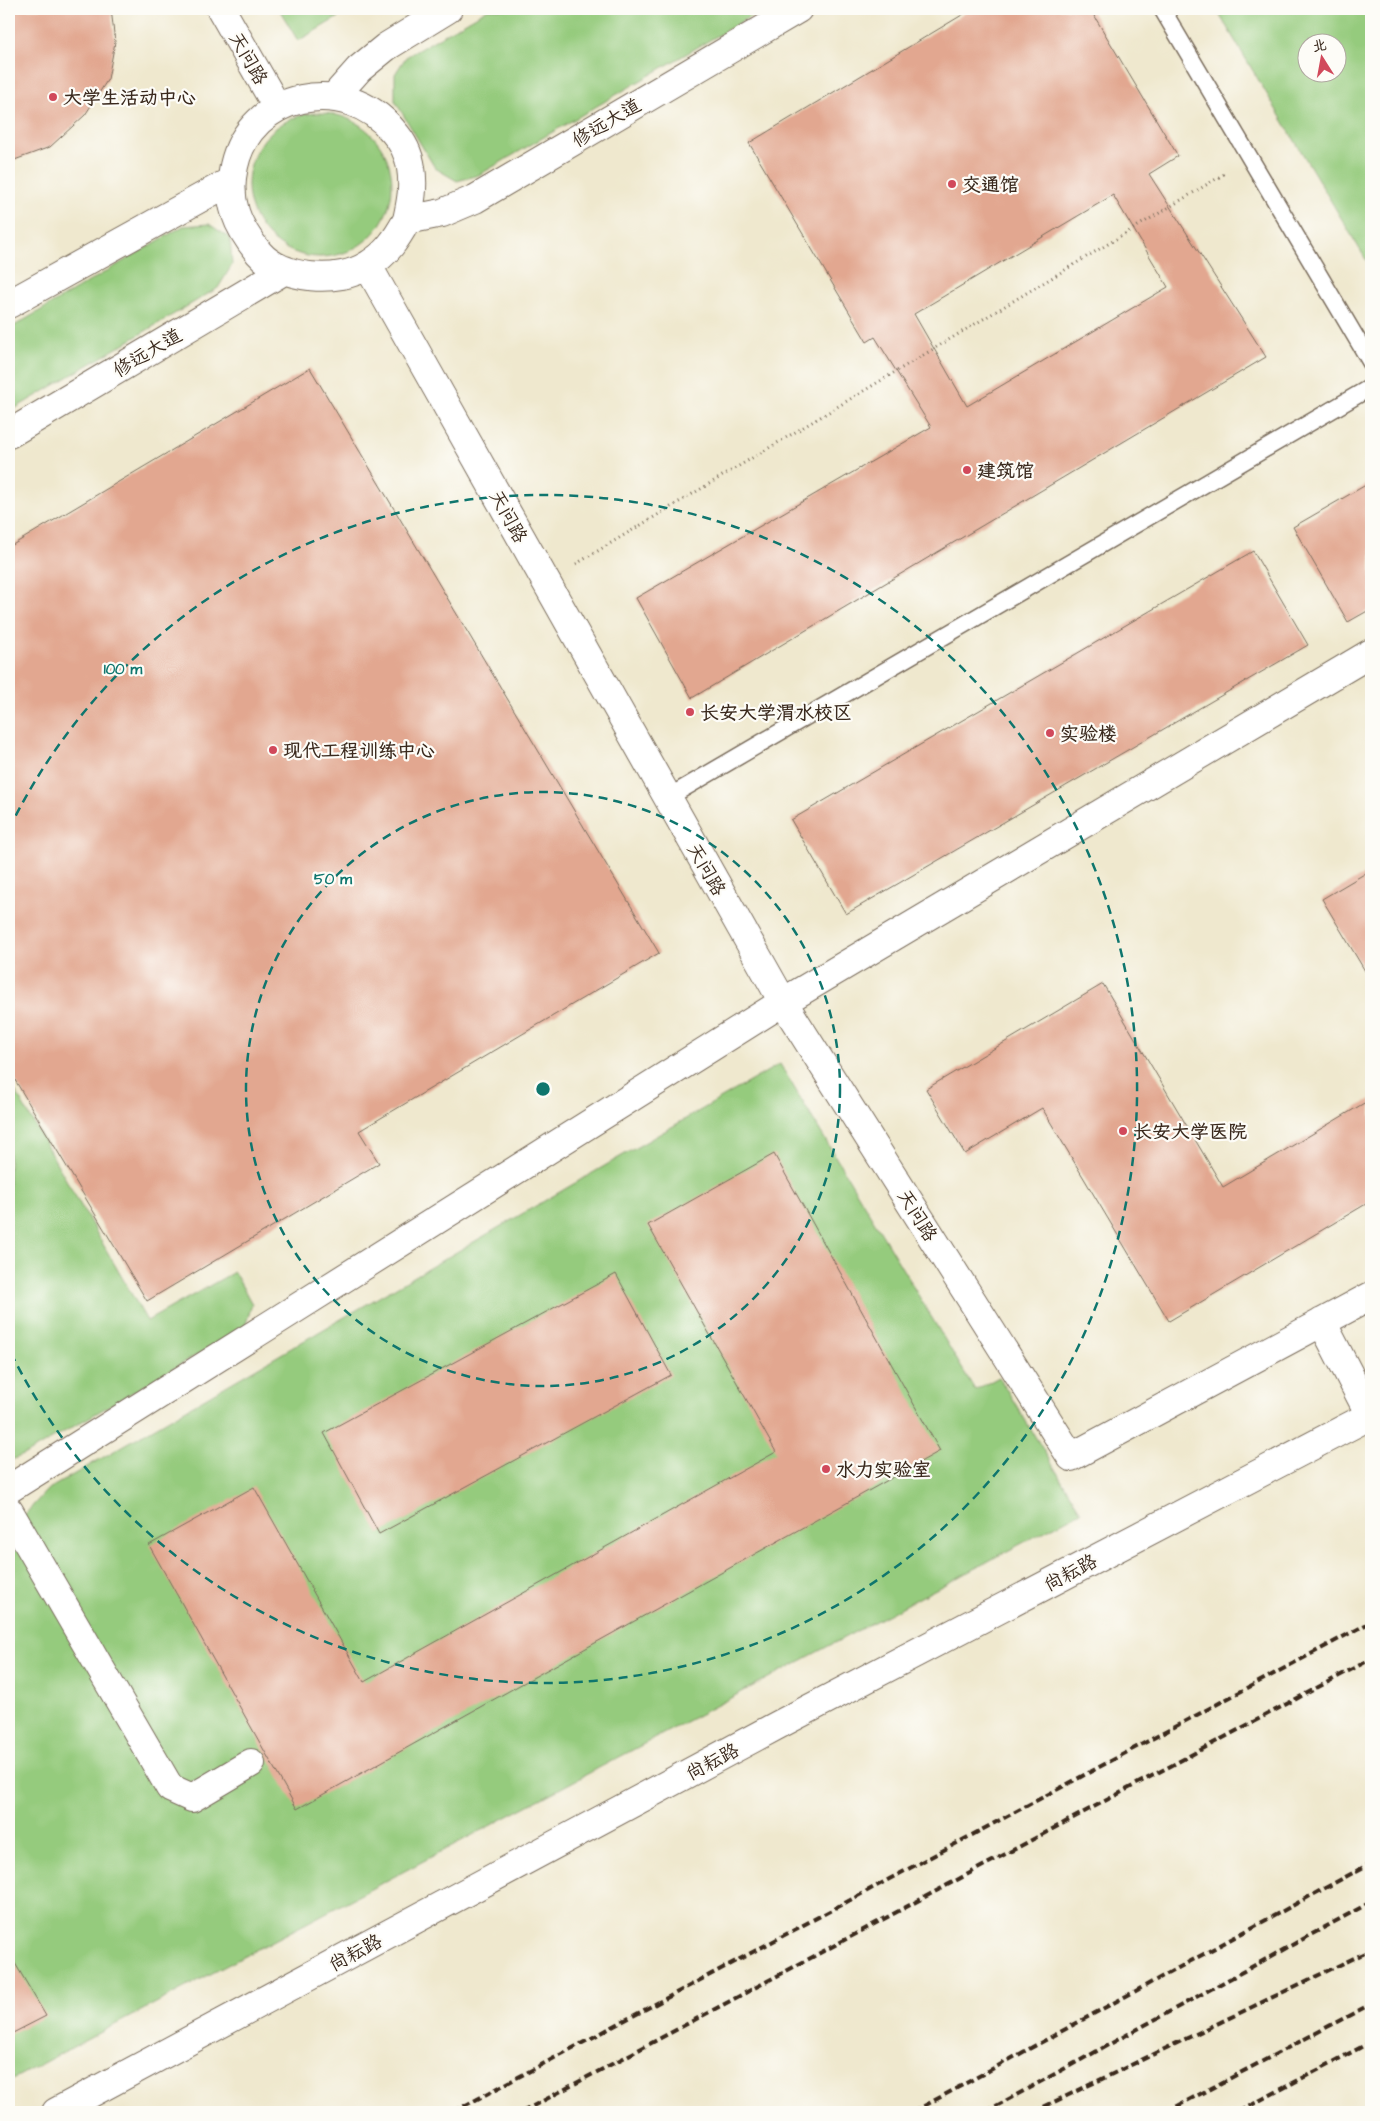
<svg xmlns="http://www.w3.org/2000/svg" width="1380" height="2121" font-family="'Architects Daughter','LXGW WenKai TC',sans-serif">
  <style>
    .green { fill: #95cb7d; stroke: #687a4e; fill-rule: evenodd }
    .building { fill: #e2a790; fill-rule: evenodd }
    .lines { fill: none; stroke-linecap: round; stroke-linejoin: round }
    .lane-casing { stroke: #7a6c5c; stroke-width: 19 }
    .street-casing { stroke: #7a6c5c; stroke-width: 30 }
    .secondary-casing { stroke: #7a6c5c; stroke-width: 30 }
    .path { stroke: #7a6c5c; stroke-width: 3; stroke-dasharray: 1 4; stroke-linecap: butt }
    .lane { stroke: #fff; stroke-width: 16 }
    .street { stroke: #fff; stroke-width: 28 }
    .secondary { stroke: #fff; stroke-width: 28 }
    .rail { stroke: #3b2a1e; stroke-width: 4; stroke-dasharray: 8 4; stroke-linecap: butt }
    .ring { fill: none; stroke: #0f766e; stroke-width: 2.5; stroke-dasharray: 9 6 }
    .poi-dot { fill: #d1495b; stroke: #fdfcf7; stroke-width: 2 }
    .labels { text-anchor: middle; stroke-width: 4.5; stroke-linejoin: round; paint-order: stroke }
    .street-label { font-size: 19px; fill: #3b2a1e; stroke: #fdfcf7 }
    .poi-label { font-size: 19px; font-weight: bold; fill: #3b2a1e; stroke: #fdfcf7; text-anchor: start }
    .centre { fill: #0f766e; stroke: #fdfcf7; stroke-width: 2.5 }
    .ring-label { font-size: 15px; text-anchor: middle; font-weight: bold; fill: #0f766e; stroke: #fdfcf7; stroke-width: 4.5; stroke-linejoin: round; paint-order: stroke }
  </style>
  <rect width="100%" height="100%" fill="#fdfcf7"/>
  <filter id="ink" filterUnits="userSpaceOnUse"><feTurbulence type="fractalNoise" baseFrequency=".02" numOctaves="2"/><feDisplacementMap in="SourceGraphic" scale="10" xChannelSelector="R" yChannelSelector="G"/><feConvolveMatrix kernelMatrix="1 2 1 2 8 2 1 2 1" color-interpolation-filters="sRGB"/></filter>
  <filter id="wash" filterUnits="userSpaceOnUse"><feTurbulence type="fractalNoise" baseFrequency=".0096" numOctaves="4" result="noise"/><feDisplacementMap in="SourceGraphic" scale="20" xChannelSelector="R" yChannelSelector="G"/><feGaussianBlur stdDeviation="1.12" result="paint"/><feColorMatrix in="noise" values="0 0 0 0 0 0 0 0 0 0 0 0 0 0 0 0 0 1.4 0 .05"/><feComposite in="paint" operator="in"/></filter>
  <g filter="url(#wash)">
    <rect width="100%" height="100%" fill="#efe8ce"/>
    <path class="green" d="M 279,9 L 352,9 L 298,41 Z
      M 488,9 L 763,9 L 479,175 L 457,181 L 435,168 L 395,101 L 395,74 L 406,57 Z
      M 1216,9 L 1371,9 L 1371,268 ZM 1338,42 L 1338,72 L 1308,72 L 1308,42 Z
      M248 185a72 72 0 1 1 144 0a72 72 0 1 1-144 0Z
      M 209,224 L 230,238 L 232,265 L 218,288 L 9,412 L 9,329 L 183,226 Z
      M 780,1064 L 975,1390 L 999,1377 L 1081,1512 L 9,2081 L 9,1532 L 47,1490 Z
      M 9,1080 L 147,1321 L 234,1272 L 252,1304 L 245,1327 L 26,1454 L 9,1461 Z"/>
    <g id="blocks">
      <path class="building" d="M 9,9 L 111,9 L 115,42 L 108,79 L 85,115 L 50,147 L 9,162 Z
        M 972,9 L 1090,9 L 1178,156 L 1149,174 L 1266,357 L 692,698 L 636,598 L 931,427 L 875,337 L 867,342 L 749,143 ZM 1113,195 L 1168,287 L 967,406 L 914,314 Z
        M 310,368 L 659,953 L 359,1131 L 379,1163 L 147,1301 L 9,1070 L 9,547 Z
        M 1371,482 L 1371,609 L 1348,622 L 1293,527 Z
        M 1253,551 L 1308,645 L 846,914 L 791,820 Z
        M 1371,870 L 1371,981 L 1322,899 Z
        M 1103,984 L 1223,1187 L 1371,1099 L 1371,1201 L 1169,1321 L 1042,1108 L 965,1154 L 926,1089 Z
        M 774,1154 L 940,1451 L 297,1809 L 149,1545 L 254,1487 L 364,1682 L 776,1452 L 648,1225 Z
        M 616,1274 L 671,1375 L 379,1534 L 324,1433 Z
        M 9,1953 L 46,2016 L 9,2035 Z"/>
    </g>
  </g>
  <g filter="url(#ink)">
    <use href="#blocks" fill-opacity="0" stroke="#7a6c5c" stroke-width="1"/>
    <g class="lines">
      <defs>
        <path id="lane" d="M 1162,9 L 1371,363
          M 667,798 L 1371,387"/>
        <path id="street" d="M 221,9 L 277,107
          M 335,96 L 359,69 L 386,47 L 448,9
          M 407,220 C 411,202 414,186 411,168 C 409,154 402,141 393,131 C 346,73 250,92 234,166 C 226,201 237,226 259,253 C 282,280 339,284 368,265 C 387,254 397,238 407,220 L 442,213 L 475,199 L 798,9
          M 368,266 L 783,1002 L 1071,1457 L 1371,1296
          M 9,304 L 231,181
          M 9,434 L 285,270
          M 1322,1322 L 1370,1415
          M 9,1489 L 783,1002 L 1371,653
          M 9,1511 L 170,1788 L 192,1798 L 251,1763"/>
        <path id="secondary" d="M 56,2112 L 778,1725 L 1371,1415"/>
      </defs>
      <use href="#lane" class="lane-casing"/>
      <use href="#street" class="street-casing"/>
      <use href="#secondary" class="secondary-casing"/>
      <path class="path" d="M 576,564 L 1226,173"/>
      <use href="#lane" class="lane"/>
      <use href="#street" class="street"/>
      <use href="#secondary" class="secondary"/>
      <path class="rail" d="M 453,2112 L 1371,1622
        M 522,2112 L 1371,1659
        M 913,2112 L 1371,1863
        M 985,2112 L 1371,1902
        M 1033,2112 L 1371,1950
        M 1166,2112 L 1371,2004
        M 1238,2112 L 1371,2042"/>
    </g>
  </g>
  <g class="ring">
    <circle cx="543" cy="1089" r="297"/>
    <path d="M9 829A594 594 0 1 1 9 1349"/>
  </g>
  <g class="poi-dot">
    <circle cx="53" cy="97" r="5"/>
    <circle cx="952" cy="184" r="5"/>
    <circle cx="967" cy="470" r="5"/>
    <circle cx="690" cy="712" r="5"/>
    <circle cx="1050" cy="733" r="5"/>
    <circle cx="273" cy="750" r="5"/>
    <circle cx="1123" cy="1131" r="5"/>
    <circle cx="826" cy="1469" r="5"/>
  </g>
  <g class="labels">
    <g class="street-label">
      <text transform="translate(249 58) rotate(60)" y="7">天问路</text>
      <text transform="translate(606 122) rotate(-31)" y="7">修远大道</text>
      <text transform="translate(147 352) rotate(-31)" y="7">修远大道</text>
      <text transform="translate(509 516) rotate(61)" y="7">天问路</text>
      <text transform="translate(707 869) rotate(60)" y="7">天问路</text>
      <text transform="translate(918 1215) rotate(58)" y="7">天问路</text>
      <text transform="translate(1070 1572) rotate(-28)" y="7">尚耘路</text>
      <text transform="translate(712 1761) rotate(-28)" y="7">尚耘路</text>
      <text transform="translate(355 1952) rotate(-28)" y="7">尚耘路</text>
    </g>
    <g class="poi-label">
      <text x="63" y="104">大学生活动中心</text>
      <text x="962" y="191">交通馆</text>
      <text x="977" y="477">建筑馆</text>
      <text x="700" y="719">长安大学渭水校区</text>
      <text x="1060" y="740">实验楼</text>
      <text x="283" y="757">现代工程训练中心</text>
      <text x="1133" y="1138">长安大学医院</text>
      <text x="836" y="1476">水力实验室</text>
    </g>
  </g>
  <circle cx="543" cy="1089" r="8" class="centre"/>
  <g class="ring-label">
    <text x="123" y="674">100 m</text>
    <text x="333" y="884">50 m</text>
  </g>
  <rect width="1380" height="2121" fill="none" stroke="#fdfcf7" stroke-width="30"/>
  <g transform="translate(1322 58) rotate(349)"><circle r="24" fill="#fdfcf7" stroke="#afa8a0"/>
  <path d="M0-4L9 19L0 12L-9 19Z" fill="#d1495b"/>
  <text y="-8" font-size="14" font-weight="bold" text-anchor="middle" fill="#3b2a1e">北</text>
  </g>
</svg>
